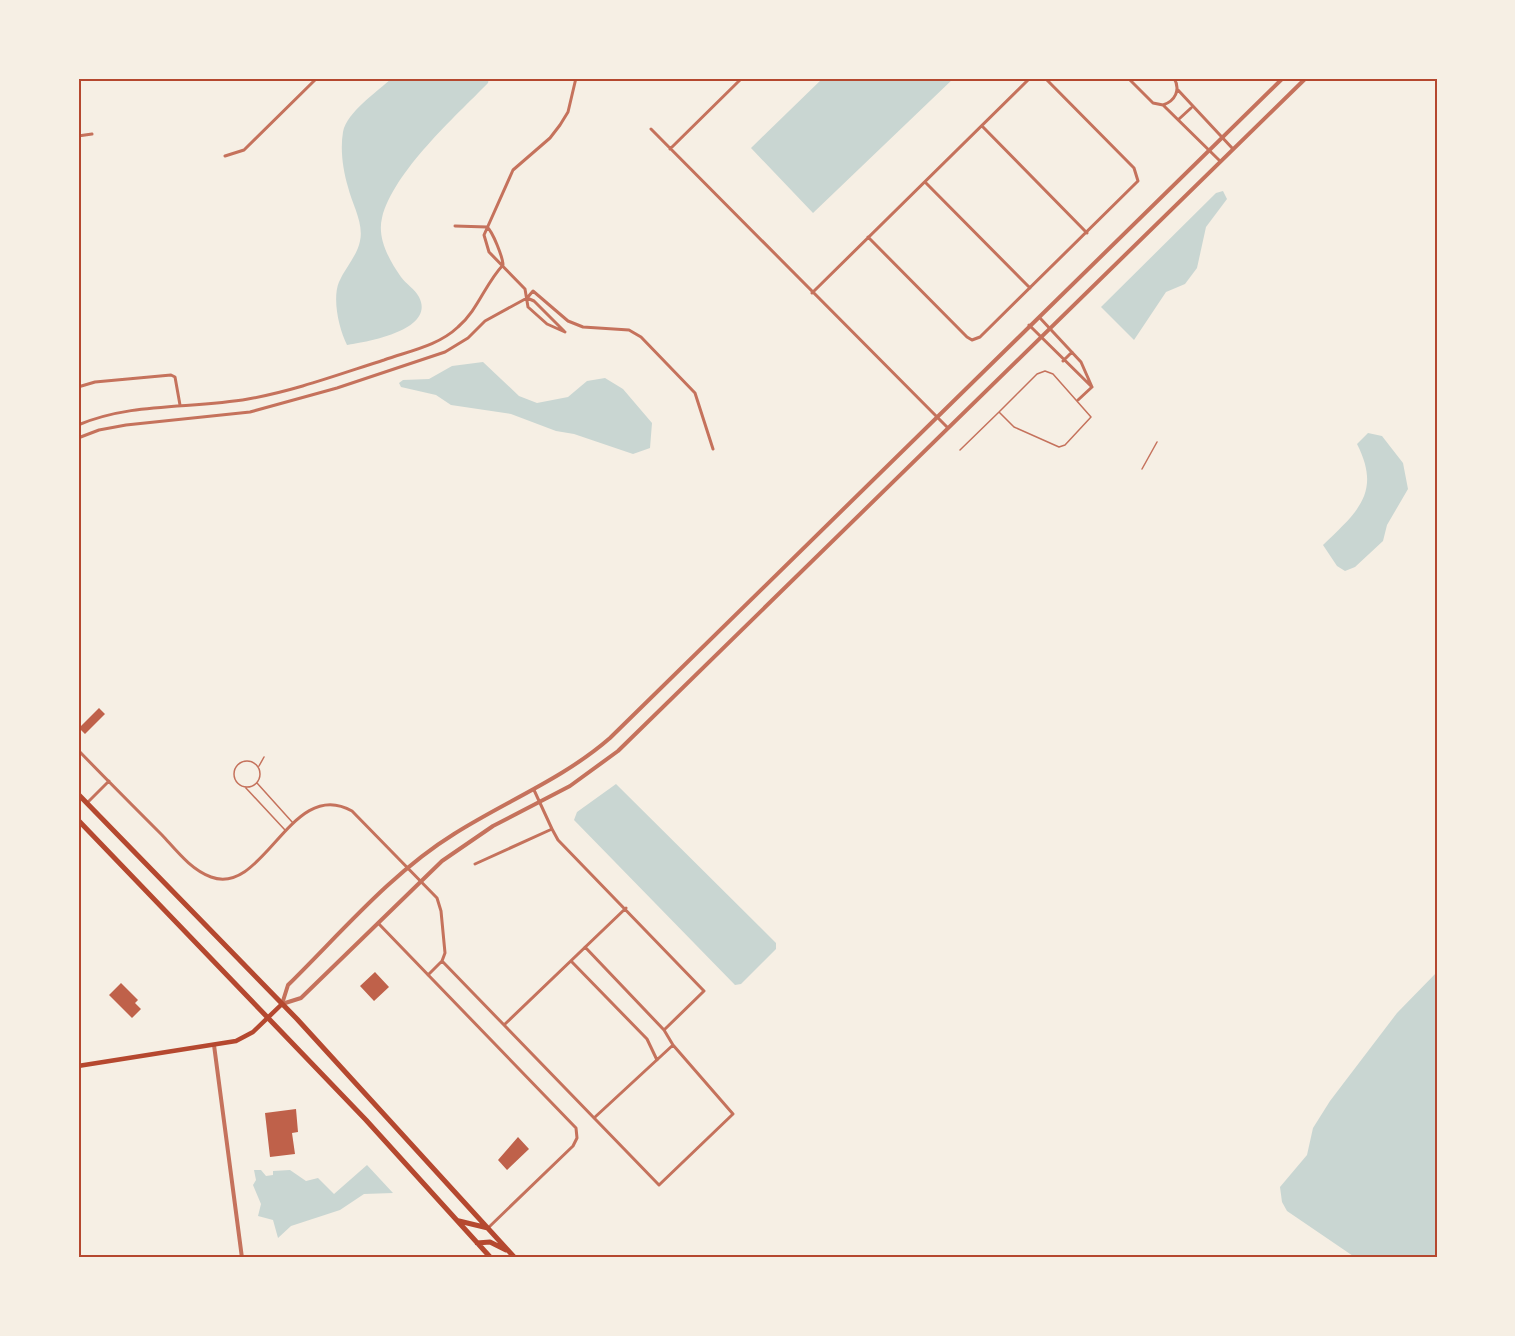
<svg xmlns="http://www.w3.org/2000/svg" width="1515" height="1336" font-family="Karla,sans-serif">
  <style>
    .water { fill: #c9d6d2 }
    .building { fill: #bf614a }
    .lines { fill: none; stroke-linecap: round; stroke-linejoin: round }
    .service { stroke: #c5725c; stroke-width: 1.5 }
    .minor { stroke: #c5725c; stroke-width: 3 }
    .tertiary { stroke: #c5725c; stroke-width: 4 }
    .secondary { stroke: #b5482f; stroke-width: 4.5 }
    .trunk { stroke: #b5482f; stroke-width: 5 }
    .neatline { fill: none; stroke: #b5482f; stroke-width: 2 }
  </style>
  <rect width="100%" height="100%" fill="#f6efe4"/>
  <path class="water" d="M 392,78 L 489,78 L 488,83 C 455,117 394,171 382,218 C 377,238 389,260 401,277 C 406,284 415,289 419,297 C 436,330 368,342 347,345 C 339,329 332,299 339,282 C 345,268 357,256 360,241 C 364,223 352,204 348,187 C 343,170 340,150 343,132 C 347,112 377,92 392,78 Z
    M 823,78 L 954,78 L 813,213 L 751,148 Z
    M 1223,191 L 1227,199 L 1206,227 L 1197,268 L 1185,284 L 1166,292 L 1134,340 L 1101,307 L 1216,193 Z
    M 483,362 L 519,396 L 537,403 L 568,397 L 587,381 L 605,378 L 623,389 L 652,423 L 650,448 L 633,454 L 574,434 L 556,431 L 511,414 L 451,405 L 436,395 L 401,387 L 399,383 L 403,380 L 429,379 L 452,366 Z
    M 1368,433 L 1382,436 L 1403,463 L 1408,489 L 1387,525 L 1383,541 L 1355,567 L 1345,571 L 1337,566 L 1323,545 C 1357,512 1382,493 1357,444 Z
    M 616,784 L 776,943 L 776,949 L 741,984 L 735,985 L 574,820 L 577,812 Z
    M 1437,972 L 1437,1258 L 1356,1258 L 1287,1211 L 1282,1202 L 1280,1187 L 1307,1155 L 1313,1128 L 1330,1101 L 1397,1013 Z
    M 367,1165 L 393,1193 L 364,1194 L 340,1210 L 291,1226 L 278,1238 L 273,1220 L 258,1216 L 261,1204 L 253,1185 L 256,1180 L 254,1170 L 261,1170 L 266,1176 L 273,1175 L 273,1171 L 290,1170 L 306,1181 L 318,1178 L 334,1194 Z"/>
  <path class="building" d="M 99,708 L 105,714 L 85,734 L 79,728 Z
    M 375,972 L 389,987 L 374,1001 L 360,986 Z
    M 121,983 L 138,1000 L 135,1003 L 141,1009 L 132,1018 L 109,995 Z
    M 296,1109 L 298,1132 L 292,1133 L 295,1154 L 270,1157 L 265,1113 Z
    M 518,1137 L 529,1149 L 507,1170 L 498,1160 Z"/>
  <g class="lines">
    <path class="service" d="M 960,450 L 999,412 L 1014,427 L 1059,447 L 1065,445 L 1091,417 L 1053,374 L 1045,371 L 1037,374 L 999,412
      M 1142,469 L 1157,442
      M234 774a13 13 0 1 1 26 0a13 13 0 1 1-26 0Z
      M 259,766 L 264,757
      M 257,783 L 293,823
      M 245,787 L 285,830"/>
    <path class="minor" d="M 1128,78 L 1153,103 L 1163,105 C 1175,101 1181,90 1174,78
      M 1178,90 L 1233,149
      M 1163,105 L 1220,161
      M 1179,119 L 1191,108
      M 982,126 L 1087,233
      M 651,129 L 948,428
      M 78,136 L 92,134
      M 670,149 L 742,78
      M 225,156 L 244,150 L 317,78
      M 925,182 L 1030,288
      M 455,226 L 487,227
      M 487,227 C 493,232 503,258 503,265
      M 868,237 L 967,337 L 972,340 L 980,337 L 1138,181 L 1134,168 L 1045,78
      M 812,293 L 1030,78
      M 527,298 L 534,301 L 564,331
      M 1040,318 L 1081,362 L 1092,387
      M 1029,325 L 1092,387
      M 565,332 L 547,324 L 528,307 L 525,289 L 489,252 L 484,235 L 513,170 L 550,138 L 560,125 L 568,112 L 576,78
      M 1063,361 L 1072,352
      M 78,387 L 95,382 L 171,375 L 175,377 L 180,405
      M 1078,400 L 1092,387
      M 78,425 C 132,402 191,409 248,399 C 294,391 340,374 384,360 C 409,351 438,346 458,327 C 478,310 485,284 503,265
      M 78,438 L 99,430 L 126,425 L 250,412 L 337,388 L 445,352 L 468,338 L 485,321 L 527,298 L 533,291 L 568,321 L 583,327 L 629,330 L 641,337 L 695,393 L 713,449
      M 78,750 C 106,779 134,807 162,835 C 176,850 191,870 211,877 C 264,897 291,776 352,811 L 437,898 L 441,911 L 445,953 L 442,961 L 428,975
      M 534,790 L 552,829
      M 87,803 L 109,781
      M 475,864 L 552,829 L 558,840 L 704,991 L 664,1030
      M 378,923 L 576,1128 L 577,1138 L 573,1146 L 488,1228
      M 442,961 L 659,1185 L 733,1114 L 673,1045 L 664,1030 L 585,947
      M 571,961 L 647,1039 L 657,1060
      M 504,1025 L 626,908
      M 594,1118 L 673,1045"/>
    <path class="tertiary" d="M 282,1004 L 301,998 L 442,861 L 493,826 L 570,786 L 618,751 C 848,527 1076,301 1306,78
      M 282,1004 L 288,985 C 340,934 391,873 454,834 C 506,801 563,779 610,738 L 1283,78
      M 214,1045 L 242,1258"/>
    <path class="secondary" d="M 78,1066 L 236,1041 L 253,1032 L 282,1004"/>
    <path class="trunk" d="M 78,794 L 297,1019 L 515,1258
      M 78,820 L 366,1120 L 491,1258
      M 459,1221 L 488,1228
      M 477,1243 L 490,1242 L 506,1250"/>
  </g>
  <rect width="1515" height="1336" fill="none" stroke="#f6efe4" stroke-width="159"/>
  <rect x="80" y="80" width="1356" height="1176" class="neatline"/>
</svg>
